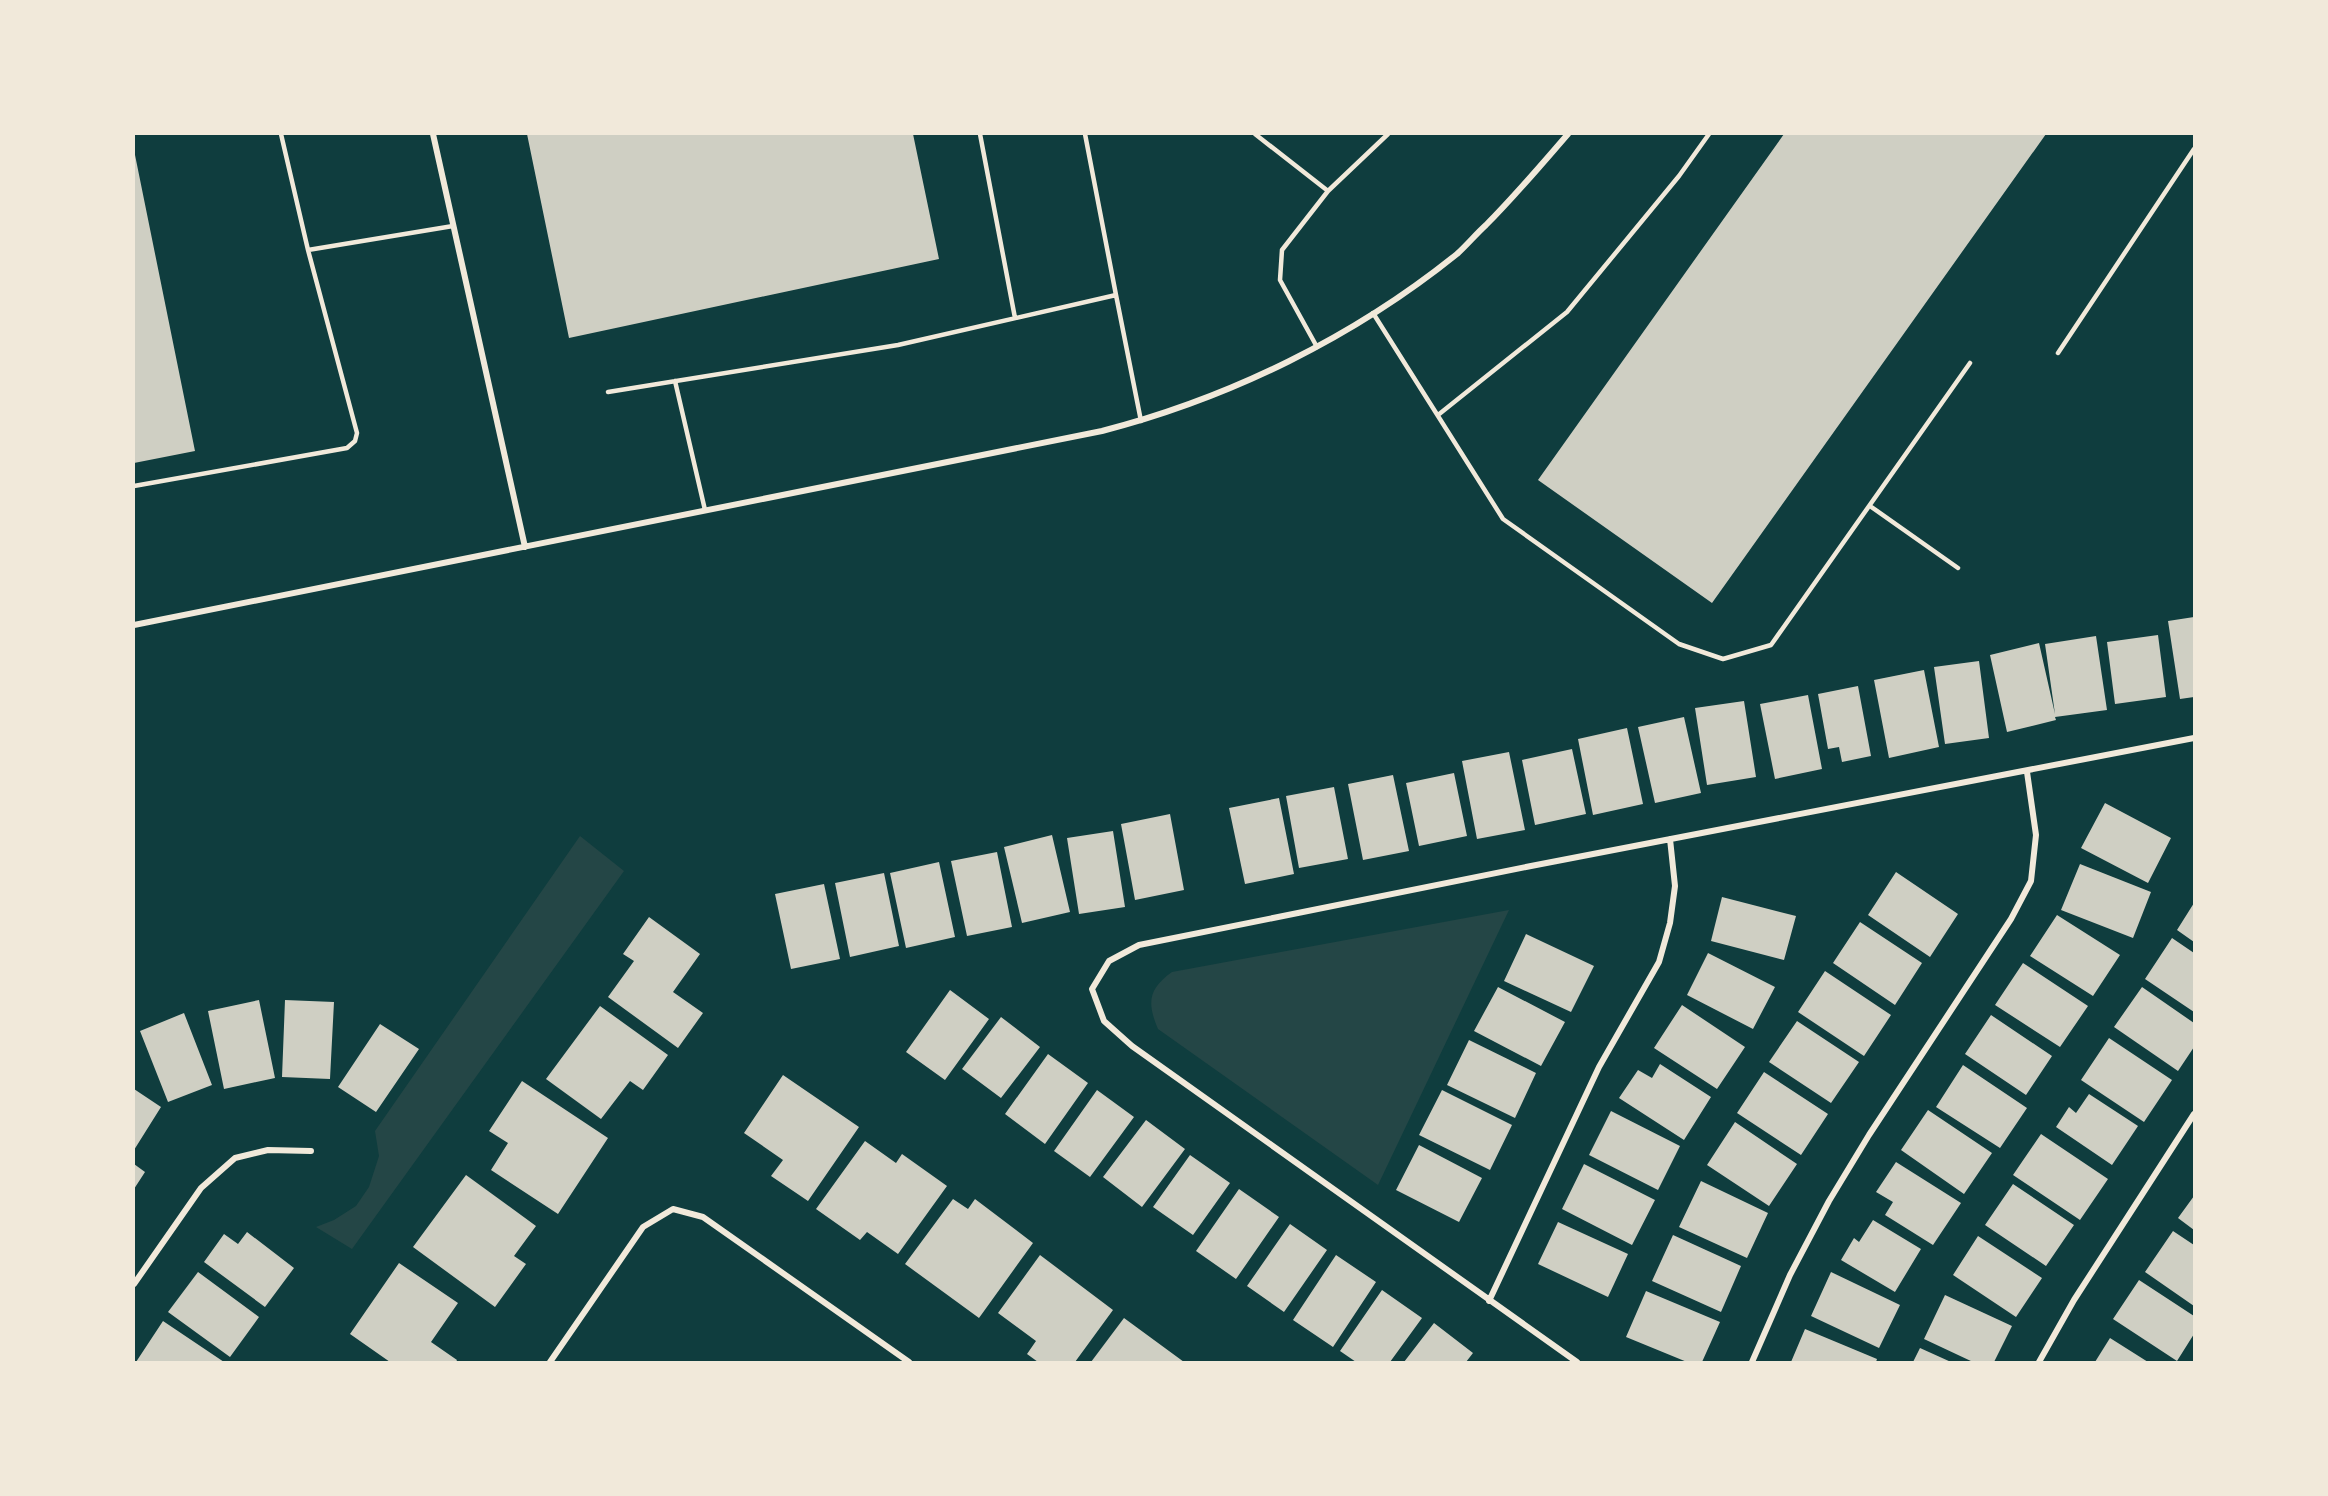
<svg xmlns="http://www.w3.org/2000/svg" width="2328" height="1496" font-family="'DM Sans',sans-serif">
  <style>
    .green { fill: #244646 }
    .building { fill: #cfcfc3 }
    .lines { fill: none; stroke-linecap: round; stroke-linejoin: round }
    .service { stroke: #f1e9da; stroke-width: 4.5 }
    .minor { stroke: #f1e9da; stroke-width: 6 }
  </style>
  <rect width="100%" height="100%" fill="#0f3d3e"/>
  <path class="green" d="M 580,836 L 624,871 L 352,1249 L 316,1227 L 334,1220 L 356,1206 L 369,1187 L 379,1156 L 375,1131 Z
    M 1509,910 L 1378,1185 L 1158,1029 C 1147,1003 1148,989 1172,972 Z"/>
  <path class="building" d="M 527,134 L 913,134 L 939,259 L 569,338 Z
    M 1784,134 L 2046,134 L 1712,603 L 1538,480 Z
    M 134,150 L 195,451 L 134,463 Z
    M 2194,617 L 2194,697 L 2180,699 L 2168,621 Z
    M 2158,635 L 2166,697 L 2115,704 L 2107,642 Z
    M 2096,636 L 2107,710 L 2055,717 L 2056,720 L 2007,732 L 1990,655 L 2039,643 L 2055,714 L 2045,644 Z
    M 1979,661 L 1989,738 L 1945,744 L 1934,667 Z
    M 1924,670 L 1939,747 L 1889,758 L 1874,680 Z
    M 1858,686 L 1871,756 L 1842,762 L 1839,747 L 1828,749 L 1818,694 Z
    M 1808,695 L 1822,769 L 1775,779 L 1760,704 Z
    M 1744,701 L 1756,777 L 1707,785 L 1695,708 Z
    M 1684,717 L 1701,793 L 1655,803 L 1638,727 Z
    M 1627,728 L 1643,804 L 1593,815 L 1578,739 Z
    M 1572,749 L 1586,814 L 1535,825 L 1522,760 Z
    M 1509,752 L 1525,830 L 1477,839 L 1462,761 Z
    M 1454,773 L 1467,836 L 1419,846 L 1406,783 Z
    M 1393,775 L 1409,851 L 1363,860 L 1348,784 Z
    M 1334,787 L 1348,859 L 1299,868 L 1286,796 Z
    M 1279,798 L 1294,874 L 1245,884 L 1229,808 Z
    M 2105,803 L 2171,838 L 2148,883 L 2081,848 Z
    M 1170,814 L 1184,890 L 1135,900 L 1121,824 Z
    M 1113,831 L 1125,907 L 1079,914 L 1067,838 Z
    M 1052,835 L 1070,912 L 1022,923 L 1004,847 Z
    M 997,852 L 1012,927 L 967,936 L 951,861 Z
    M 939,862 L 955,937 L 906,948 L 890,873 Z
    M 2080,864 L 2151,892 L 2133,938 L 2061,910 Z
    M 1896,872 L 1958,914 L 1930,957 L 1868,915 Z
    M 884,873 L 899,946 L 850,957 L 835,883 Z
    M 824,884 L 840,959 L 791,969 L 775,894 Z
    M 1722,897 L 1796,916 L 1784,960 L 1711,941 Z
    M 2194,903 L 2194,942 L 2177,930 Z
    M 2057,915 L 2120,955 L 2093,996 L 2030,956 Z
    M 649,917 L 700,954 L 673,992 L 703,1013 L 678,1048 L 608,997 L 634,961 L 623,954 Z
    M 1860,922 L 1922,963 L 1895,1005 L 1833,963 Z
    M 1526,934 L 1594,966 L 1571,1012 L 1504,981 Z
    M 2172,938 L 2194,953 L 2194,1012 L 2145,979 Z
    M 1708,953 L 1775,987 L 1753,1029 L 1687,995 Z
    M 2023,963 L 2088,1006 L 2060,1047 L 1995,1005 Z
    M 1825,971 L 1891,1015 L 1864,1056 L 1798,1012 Z
    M 1498,987 L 1565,1022 L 1541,1066 L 1474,1031 Z
    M 2142,987 L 2194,1023 L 2194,1047 L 2178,1071 L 2114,1027 Z
    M 950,990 L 989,1019 L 945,1080 L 906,1052 Z
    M 259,1000 L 275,1078 L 224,1089 L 208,1011 Z
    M 285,1000 L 334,1002 L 330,1079 L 282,1077 Z
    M 1682,1005 L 1745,1047 L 1717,1089 L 1654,1048 Z
    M 600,1006 L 668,1055 L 643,1090 L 630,1081 L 601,1119 L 546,1079 Z
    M 184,1013 L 212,1085 L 168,1102 L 140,1031 Z
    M 1991,1015 L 2052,1056 L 2026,1095 L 1965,1054 Z
    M 1001,1017 L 1040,1047 L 1001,1098 L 962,1069 Z
    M 1797,1021 L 1859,1062 L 1831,1103 L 1769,1062 Z
    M 380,1024 L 419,1049 L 376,1112 L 338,1087 Z
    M 2109,1038 L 2172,1080 L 2144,1122 L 2081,1080 Z
    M 1469,1040 L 1536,1073 L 1515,1118 L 1447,1085 Z
    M 1048,1054 L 1088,1083 L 1045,1144 L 1005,1114 Z
    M 1660,1064 L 1711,1097 L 1684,1140 L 1619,1098 L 1638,1070 L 1652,1078 Z
    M 1963,1065 L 2027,1108 L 2000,1148 L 1936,1107 Z
    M 1764,1072 L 1828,1114 L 1801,1155 L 1737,1113 Z
    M 783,1075 L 859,1127 L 808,1201 L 771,1176 L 783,1160 L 744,1133 Z
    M 522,1081 L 608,1138 L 558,1214 L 491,1170 L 508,1143 L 489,1131 Z
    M 134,1089 L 161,1107 L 134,1150 Z
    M 1097,1090 L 1134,1117 L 1090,1177 L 1054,1151 Z
    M 1442,1090 L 1512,1125 L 1490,1170 L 1419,1135 Z
    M 2089,1094 L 2138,1126 L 2112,1165 L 2056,1127 L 2069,1107 L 2076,1113 Z
    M 1928,1110 L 1992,1153 L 1964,1194 L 1901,1150 Z
    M 1611,1111 L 1680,1146 L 1658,1190 L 1589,1155 Z
    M 1146,1120 L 1185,1149 L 1142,1207 L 1103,1177 Z
    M 1735,1122 L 1797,1164 L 1769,1206 L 1707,1165 Z
    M 2041,1134 L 2108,1179 L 2080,1220 L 2013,1175 Z
    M 865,1141 L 896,1163 L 902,1154 L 947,1186 L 898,1254 L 867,1232 L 860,1240 L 816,1209 Z
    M 1419,1145 L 1482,1178 L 1459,1222 L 1396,1190 Z
    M 1190,1155 L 1230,1183 L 1193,1235 L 1153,1207 Z
    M 1896,1162 L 1961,1203 L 1933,1245 L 1885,1215 L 1893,1202 L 1876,1192 Z
    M 134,1164 L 145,1172 L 134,1189 Z
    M 1584,1164 L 1655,1200 L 1632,1245 L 1562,1209 Z
    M 466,1175 L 536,1226 L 514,1256 L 526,1264 L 495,1307 L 413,1247 Z
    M 1701,1181 L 1768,1213 L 1747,1258 L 1679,1227 Z
    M 2013,1184 L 2074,1225 L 2046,1266 L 1985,1225 Z
    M 1239,1189 L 1279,1217 L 1236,1279 L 1196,1251 Z
    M 2194,1196 L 2194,1230 L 2178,1218 Z
    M 953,1199 L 968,1209 L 975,1199 L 1033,1243 L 979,1318 L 905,1264 Z
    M 1873,1220 L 1921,1249 L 1895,1292 L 1841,1260 L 1854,1238 L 1859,1242 Z
    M 1558,1222 L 1628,1254 L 1608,1297 L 1538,1264 Z
    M 1290,1224 L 1327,1250 L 1284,1312 L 1247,1286 Z
    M 2173,1231 L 2194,1245 L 2194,1306 L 2145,1272 Z
    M 247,1232 L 294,1268 L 265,1307 L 204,1262 L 224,1234 L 238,1244 Z
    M 1673,1235 L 1741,1266 L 1721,1312 L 1652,1281 Z
    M 1978,1236 L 2042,1278 L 2016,1317 L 1953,1275 Z
    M 1040,1255 L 1113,1310 L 1075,1362 L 1038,1362 L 1027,1354 L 1036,1341 L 998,1313 Z
    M 1336,1255 L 1376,1282 L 1333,1347 L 1293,1320 Z
    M 399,1263 L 458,1303 L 431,1342 L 457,1360 L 456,1362 L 390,1362 L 350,1334 Z
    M 198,1272 L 259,1317 L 230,1357 L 168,1312 Z
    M 1831,1272 L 1900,1305 L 1879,1348 L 1811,1316 Z
    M 2139,1280 L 2194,1316 L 2194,1334 L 2177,1361 L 2113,1319 Z
    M 1382,1290 L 1422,1318 L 1390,1362 L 1356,1362 L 1340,1351 Z
    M 1646,1291 L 1720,1322 L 1702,1362 L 1687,1362 L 1626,1337 Z
    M 1945,1295 L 2012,1326 L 1994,1362 L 1973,1362 L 1924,1339 Z
    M 1124,1318 L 1184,1362 L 1091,1362 Z
    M 163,1321 L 224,1362 L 136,1362 Z
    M 1434,1323 L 1473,1353 L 1466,1362 L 1404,1362 Z
    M 1805,1329 L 1877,1359 L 1876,1362 L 1791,1362 Z
    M 2110,1338 L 2148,1362 L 2095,1362 Z
    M 1920,1348 L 1951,1362 L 1913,1362 Z"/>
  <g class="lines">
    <path class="service" d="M 281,134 L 308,250 L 453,226
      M 980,134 L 1015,318
      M 1085,134 L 1116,295
      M 1255,134 L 1328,191
      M 1373,313 L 1503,519 L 1679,644 L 1723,659 L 1771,645 L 1970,363
      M 1317,347 L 1280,280 L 1282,250 L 1328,191 L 1388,134
      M 2058,353 L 2194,149
      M 675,381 L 705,510
      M 608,392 L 898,345 L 1116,295 L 1141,421
      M 1438,415 L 1567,312 L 1679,176 L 1709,134
      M 134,486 L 347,448 L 355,441 L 357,433 L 308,250
      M 1870,506 L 1958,568"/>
    <path class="minor" d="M 433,134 L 525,547
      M 134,625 L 1102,431 C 1230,398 1354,337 1457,254 C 1467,245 1476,234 1486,225 C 1515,196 1541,165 1568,134
      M 134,1284 L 201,1188 L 235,1158 L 268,1150 L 311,1151
      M 1489,1301 L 1599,1067 L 1659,962 L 1670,923 L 1675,886 L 1670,839
      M 550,1362 L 643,1227 L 673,1209 L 703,1217 L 909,1362
      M 1577,1362 L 1132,1046 L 1104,1021 L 1092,989 L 1109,961 L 1139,945 L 1531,866 L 2194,738
      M 1752,1362 L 1790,1275 L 1829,1201 L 1869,1135 L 2011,919 L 2031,881 L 2036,835 L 2027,772
      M 2039,1362 L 2074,1300 L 2194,1114"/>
  </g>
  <rect width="2328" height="1496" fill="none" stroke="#f1e9da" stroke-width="270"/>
</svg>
